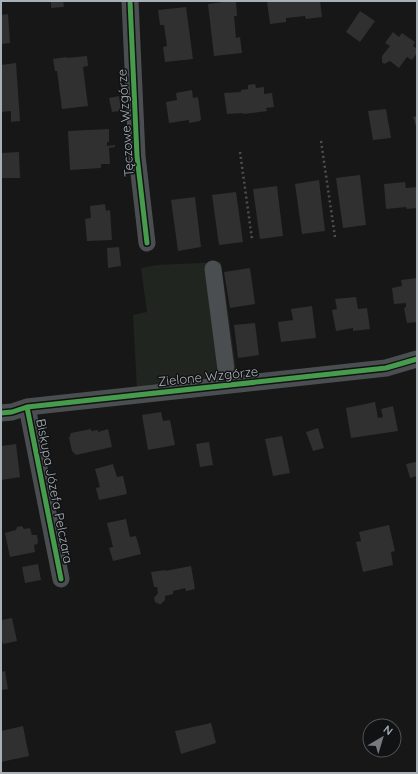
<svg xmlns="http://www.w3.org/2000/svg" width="418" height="774" font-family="Quicksand,sans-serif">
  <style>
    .green { fill: #20261f }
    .building { fill: #303031 }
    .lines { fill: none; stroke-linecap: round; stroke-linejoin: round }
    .path { stroke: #4d4f52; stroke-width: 2.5; stroke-dasharray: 2 3; stroke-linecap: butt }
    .minor { stroke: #4b4e50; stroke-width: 17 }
    .cycleway-casing { stroke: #111213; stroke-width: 8 }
    .cycleway { stroke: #469c4c; stroke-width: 5 }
    .labels { text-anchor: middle; stroke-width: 3; stroke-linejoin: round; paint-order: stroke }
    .street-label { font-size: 13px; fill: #a9b1b8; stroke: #111213 }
  </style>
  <rect width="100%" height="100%" fill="#171717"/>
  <path class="green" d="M 221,262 L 237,376 L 137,389 L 133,315 L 147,312 L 141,268 L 157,265 Z"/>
  <path class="building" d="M 51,1 L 63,1 L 64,7 L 51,8 Z
    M 230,1 L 236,1 L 237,16 L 234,16 L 236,38 L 240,37 L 242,53 L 214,56 L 208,4 Z
    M 267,1 L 320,1 L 322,17 L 306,19 L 305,16 L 296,17 L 286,18 L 286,22 L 270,24 Z
    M 186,7 L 193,59 L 165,62 L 163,47 L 167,46 L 164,25 L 160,25 L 158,10 Z
    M 360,11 L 375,21 L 360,42 L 346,32 Z
    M 8,14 L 10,43 L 1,44 L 1,15 Z
    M 393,32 L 399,37 L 402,33 L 415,42 L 413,46 L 417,49 L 417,53 L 412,60 L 407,57 L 399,68 L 390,61 L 384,64 L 382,62 L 382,56 L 390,46 L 385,43 Z
    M 87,56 L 88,66 L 83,67 L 88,106 L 62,109 L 57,71 L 55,71 L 53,59 L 67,57 L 67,58 Z
    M 16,63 L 20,121 L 11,122 L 11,111 L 1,112 L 1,65 Z
    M 255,84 L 256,88 L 264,87 L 264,94 L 272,93 L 274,107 L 266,108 L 267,111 L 243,114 L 243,113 L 227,114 L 224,93 L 241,92 L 241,90 L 248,89 L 248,85 Z
    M 192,90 L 193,98 L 198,97 L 201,119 L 200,121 L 189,123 L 189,120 L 169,123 L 166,102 L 177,100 L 176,93 Z
    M 119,96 L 121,111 L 112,112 L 109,98 Z
    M 386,109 L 391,138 L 373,140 L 368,111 Z
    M 417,116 L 417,129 L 413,117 Z
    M 109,129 L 109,142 L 107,142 L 107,146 L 115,145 L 115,147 L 109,148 L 110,164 L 101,164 L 101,168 L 70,170 L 68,131 Z
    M 19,152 L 20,178 L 1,178 L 1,153 Z
    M 360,175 L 366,225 L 343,228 L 336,178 Z
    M 319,180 L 325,231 L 302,234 L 295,184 Z
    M 405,182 L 406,188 L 417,187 L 417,208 L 407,209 L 406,207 L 386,209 L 384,184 Z
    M 277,186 L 283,236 L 260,239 L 253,189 Z
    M 236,192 L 243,242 L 219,245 L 212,195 Z
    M 195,197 L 201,247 L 178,251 L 171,200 Z
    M 105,204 L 106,211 L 110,210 L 112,240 L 87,241 L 85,219 L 91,218 L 90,206 Z
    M 119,247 L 121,266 L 108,268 L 107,248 Z
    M 250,268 L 255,304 L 230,308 L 224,272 Z
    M 417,278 L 417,322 L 407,323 L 404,308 L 406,307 L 406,303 L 394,304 L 392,288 L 402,286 L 401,280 Z
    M 356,297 L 358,309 L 367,308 L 370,329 L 353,331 L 353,328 L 336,331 L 332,310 L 337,309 L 335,299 Z
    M 312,306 L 316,338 L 281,342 L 278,322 L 293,320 L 291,309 Z
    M 255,323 L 259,355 L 238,358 L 234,325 Z
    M 375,402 L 378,418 L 383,417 L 381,409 L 393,406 L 398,431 L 351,438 L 346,408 Z
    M 161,412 L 163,421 L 170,420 L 175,445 L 148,450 L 142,415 Z
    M 318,428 L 324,448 L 313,451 L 306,432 Z
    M 91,429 L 91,431 L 98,430 L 98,432 L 108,429 L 112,447 L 76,455 L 72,451 L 69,438 L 71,433 Z
    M 282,436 L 290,473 L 273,476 L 265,439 Z
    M 209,442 L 213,465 L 200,467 L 196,444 Z
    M 16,444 L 20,477 L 1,480 L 1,446 Z
    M 416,462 L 417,476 L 410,478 L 406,464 Z
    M 113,464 L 117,477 L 123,476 L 127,494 L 99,500 L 96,488 L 100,487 L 95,469 Z
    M 126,519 L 130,537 L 136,536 L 141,554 L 113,561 L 109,548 L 113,547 L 107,523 Z
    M 389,525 L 395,551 L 391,552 L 393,565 L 363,572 L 356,542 L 361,541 L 359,532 Z
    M 22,526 L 24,529 L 30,528 L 32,535 L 37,535 L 38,542 L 37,544 L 34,545 L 35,552 L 10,557 L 5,533 L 16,530 L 17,527 Z
    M 38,564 L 41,580 L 25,583 L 22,567 Z
    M 191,566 L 195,589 L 186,591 L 185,588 L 173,591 L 173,594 L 165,596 L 165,600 L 161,604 L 159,604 L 155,602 L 154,598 L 158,593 L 157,587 L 154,587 L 151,572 L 165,570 L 165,571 Z
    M 12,618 L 17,641 L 3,644 L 1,636 L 1,620 Z
    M 5,671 L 8,689 L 1,690 L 1,672 Z
    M 211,723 L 216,743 L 181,754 L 175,731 Z
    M 23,726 L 29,756 L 1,762 L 1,731 Z"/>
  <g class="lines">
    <path class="path" d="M 321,141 L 335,237
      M 240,152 L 252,239"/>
    <path class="minor" d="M 130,1 L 137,156 L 147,243
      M 213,269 L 228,385
      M 27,407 L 61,579
      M 1,413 L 12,412 L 27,407 L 386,368 L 417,359"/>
    <defs>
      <path id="cycleway" d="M 130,1 L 137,156 L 147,243
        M 27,407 L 61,579
        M 1,413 L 12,412 L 27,407 L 386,368 L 417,359"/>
    </defs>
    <use href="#cycleway" class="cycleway-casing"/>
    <use href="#cycleway" class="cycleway"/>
  </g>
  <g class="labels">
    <g class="street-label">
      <text transform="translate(125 123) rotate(-94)" y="5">Tęczowe Wzgórze</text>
      <text transform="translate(208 376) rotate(-6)" y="5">Zielone Wzgórze</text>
      <text transform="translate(55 491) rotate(79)" y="5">Biskupa Józefa Pelczara</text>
    </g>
  </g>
  <rect width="418" height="774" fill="none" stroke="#a9b1b8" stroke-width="4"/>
  <g transform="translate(382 738) rotate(38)"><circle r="19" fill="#111213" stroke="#4e5255"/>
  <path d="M0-3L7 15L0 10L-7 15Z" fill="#767b80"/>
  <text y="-6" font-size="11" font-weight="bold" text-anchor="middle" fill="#a9b1b8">N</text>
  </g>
</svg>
